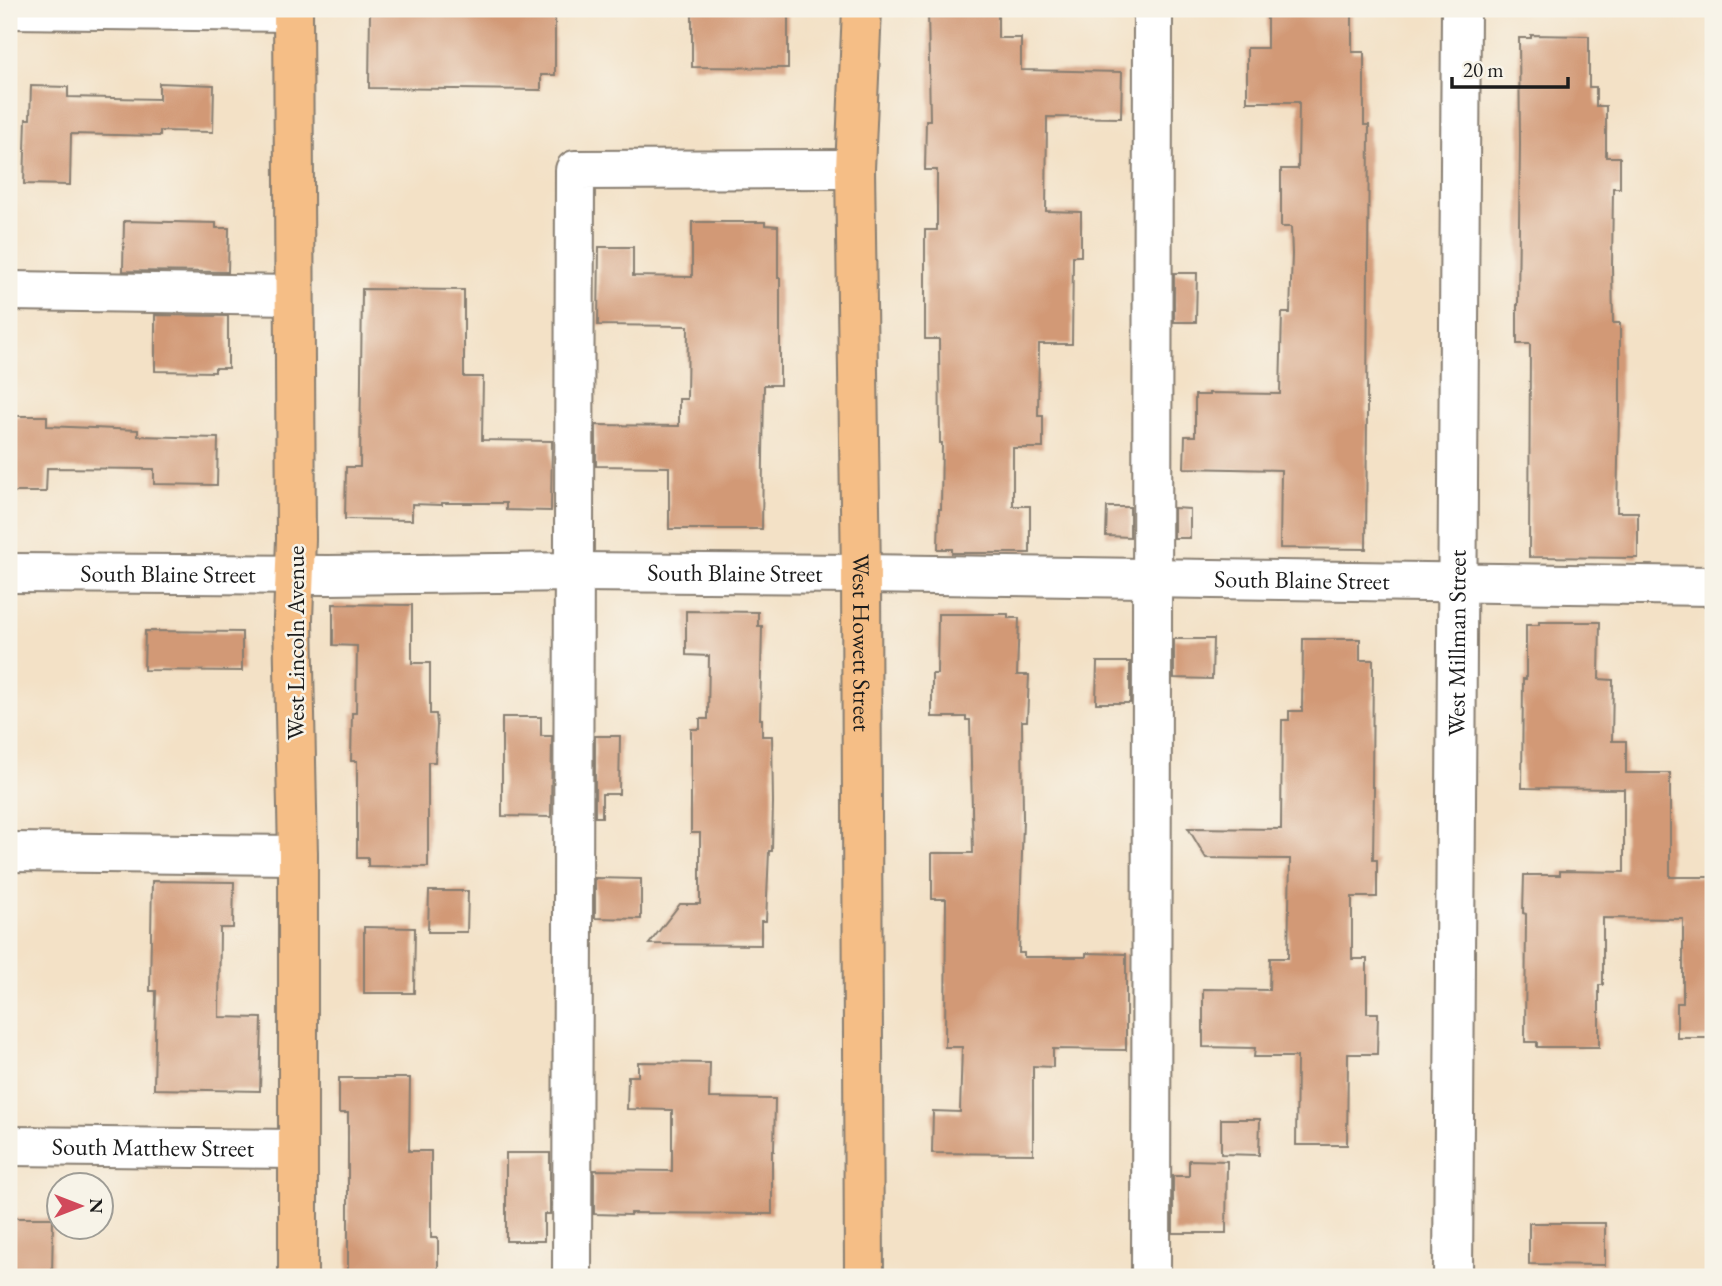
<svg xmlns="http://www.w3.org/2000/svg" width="1722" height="1286" font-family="'EB Garamond',serif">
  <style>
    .building { fill: #d29976 }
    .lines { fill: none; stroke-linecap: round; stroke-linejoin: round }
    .minor-casing { stroke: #887e71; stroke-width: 42 }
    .major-casing { stroke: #887e71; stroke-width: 42 }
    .minor { stroke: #fff; stroke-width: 38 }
    .major { stroke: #f5be86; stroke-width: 38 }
    .labels { text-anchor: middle; stroke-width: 5; stroke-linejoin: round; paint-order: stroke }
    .street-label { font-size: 24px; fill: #1c1c1c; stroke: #f7f3e8 }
  </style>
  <rect width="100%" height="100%" fill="#f7f3e8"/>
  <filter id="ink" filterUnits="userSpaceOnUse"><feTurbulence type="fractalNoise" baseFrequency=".0143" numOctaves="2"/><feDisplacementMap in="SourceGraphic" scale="14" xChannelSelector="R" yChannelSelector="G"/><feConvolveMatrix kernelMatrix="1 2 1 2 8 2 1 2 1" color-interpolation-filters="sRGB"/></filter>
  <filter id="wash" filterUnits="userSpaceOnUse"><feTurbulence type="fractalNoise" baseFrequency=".00686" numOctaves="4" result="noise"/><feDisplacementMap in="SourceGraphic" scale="28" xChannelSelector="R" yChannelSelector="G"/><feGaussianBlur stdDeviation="1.57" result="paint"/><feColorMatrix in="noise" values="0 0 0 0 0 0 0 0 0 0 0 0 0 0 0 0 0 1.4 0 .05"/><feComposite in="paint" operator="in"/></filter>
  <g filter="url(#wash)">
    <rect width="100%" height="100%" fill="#f3e1c6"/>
    <g id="blocks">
      <path class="building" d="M 370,9 L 555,9 L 555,75 L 541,75 L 541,90 L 369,88 Z
        M 692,9 L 788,9 L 788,68 L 692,67 Z
        M 928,9 L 998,9 L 998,38 L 1021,38 L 1021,70 L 1122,72 L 1121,118 L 1047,117 L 1046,211 L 1081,212 L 1081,256 L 1073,256 L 1072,344 L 1039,344 L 1038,416 L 1043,416 L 1043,448 L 1013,448 L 1013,506 L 1030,506 L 1030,553 L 952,553 L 952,549 L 938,549 L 939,509 L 941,509 L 942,443 L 940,443 L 939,339 L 925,339 L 925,230 L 937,230 L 937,170 L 925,170 L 926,120 L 930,120 Z
        M 1267,9 L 1352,9 L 1352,52 L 1364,52 L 1364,125 L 1369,125 L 1366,549 L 1280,548 L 1281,470 L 1184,468 L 1185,436 L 1195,436 L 1195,395 L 1209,395 L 1209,393 L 1280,394 L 1282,313 L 1290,313 L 1292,254 L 1291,227 L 1281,227 L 1281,169 L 1298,169 L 1299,102 L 1247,102 L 1247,48 L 1267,48 Z
        M 1531,35 L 1589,36 L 1589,87 L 1596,87 L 1596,106 L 1606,106 L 1606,157 L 1620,157 L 1620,188 L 1613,188 L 1612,267 L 1613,323 L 1620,323 L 1620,411 L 1619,411 L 1617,512 L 1638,512 L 1638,558 L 1529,557 L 1530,344 L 1517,344 L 1517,305 L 1518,305 L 1520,143 L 1519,38 L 1531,38 Z
        M 159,83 L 214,85 L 213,132 L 160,131 L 160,136 L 71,134 L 70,185 L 24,184 L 26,119 L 30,119 L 31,86 L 68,87 L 68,97 L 159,99 Z
        M 124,221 L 216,223 L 216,228 L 229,228 L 228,272 L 123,271 Z
        M 692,222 L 765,222 L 765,225 L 778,226 L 778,278 L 780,278 L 780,385 L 764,385 L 762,529 L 669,529 L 669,467 L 596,466 L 596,425 L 679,426 L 679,399 L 687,399 L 688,326 L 598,325 L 599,247 L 633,247 L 633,276 L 692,277 Z
        M 1174,273 L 1197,273 L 1196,322 L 1174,322 Z
        M 362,289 L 464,290 L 464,377 L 483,377 L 482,440 L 552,441 L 551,511 L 506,510 L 506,503 L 442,503 L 442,505 L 412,504 L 412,520 L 345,519 L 346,467 L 360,467 Z
        M 155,315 L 228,316 L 228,368 L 215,368 L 215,372 L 155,371 Z
        M 9,416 L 47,416 L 47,426 L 138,430 L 138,436 L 218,438 L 217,485 L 154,484 L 154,469 L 47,468 L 46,492 L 9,492 Z
        M 1107,507 L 1130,507 L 1130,537 L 1106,536 Z
        M 1174,508 L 1190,509 L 1190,538 L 1174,538 Z
        M 333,604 L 412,605 L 412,663 L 430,663 L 430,714 L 436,714 L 437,725 L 435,762 L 428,762 L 428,867 L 368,866 L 368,858 L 357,858 L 357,761 L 351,761 L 352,713 L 356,713 L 357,646 L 333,645 Z
        M 686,611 L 758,612 L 758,626 L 762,626 L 760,719 L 762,719 L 762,736 L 772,736 L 773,802 L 772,851 L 769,851 L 766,921 L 761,921 L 761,945 L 649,944 L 680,904 L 700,904 L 700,833 L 691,833 L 691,729 L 700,729 L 700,719 L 708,719 L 709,656 L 686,655 Z
        M 938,614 L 1008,614 L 1008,618 L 1019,618 L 1017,675 L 1029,675 L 1027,721 L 1022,721 L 1023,819 L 1019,953 L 1024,953 L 1024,957 L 1086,957 L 1086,953 L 1126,954 L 1126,1050 L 1053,1049 L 1053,1067 L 1033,1066 L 1033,1154 L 932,1153 L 933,1111 L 960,1112 L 962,1047 L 945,1047 L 946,899 L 932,899 L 932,853 L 973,853 L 970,720 L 966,720 L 966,717 L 932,717 L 932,674 L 937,674 Z
        M 1539,622 L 1600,622 L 1599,679 L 1613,680 L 1612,741 L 1626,741 L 1626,773 L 1670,773 L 1670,877 L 1713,877 L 1713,1038 L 1677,1038 L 1677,1003 L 1683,1003 L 1683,919 L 1603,918 L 1603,985 L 1599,985 L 1599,1047 L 1537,1047 L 1537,1042 L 1525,1042 L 1526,914 L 1523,913 L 1524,875 L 1560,875 L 1560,871 L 1624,872 L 1624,789 L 1522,788 L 1523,679 L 1526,679 L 1526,625 L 1539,625 Z
        M 145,631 L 242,632 L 242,671 L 144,670 Z
        M 1174,639 L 1213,639 L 1212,679 L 1174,678 Z
        M 1303,639 L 1360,639 L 1360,660 L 1373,660 L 1372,787 L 1374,787 L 1373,860 L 1377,860 L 1377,897 L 1352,897 L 1352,959 L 1367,959 L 1367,1013 L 1378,1013 L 1377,1054 L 1348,1054 L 1347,1145 L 1296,1145 L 1297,1057 L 1254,1057 L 1255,1048 L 1203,1047 L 1203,989 L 1269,990 L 1270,958 L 1288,958 L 1290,859 L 1206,858 L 1188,828 L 1281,829 L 1282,720 L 1289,720 L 1289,711 L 1302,711 Z
        M 1097,662 L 1130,662 L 1130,703 L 1096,703 Z
        M 502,717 L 541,717 L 541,736 L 552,736 L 551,817 L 502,816 Z
        M 595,736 L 620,736 L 619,794 L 602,794 L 602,817 L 595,817 Z
        M 595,878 L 641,879 L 641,919 L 595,918 Z
        M 152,881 L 234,882 L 233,928 L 220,928 L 219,1017 L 262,1018 L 260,1091 L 154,1089 L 156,991 L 150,991 Z
        M 429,891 L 468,891 L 467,932 L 428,932 Z
        M 364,927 L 415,928 L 414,993 L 364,993 Z
        M 638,1062 L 710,1063 L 709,1098 L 775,1099 L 774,1151 L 772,1151 L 772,1214 L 630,1213 L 630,1215 L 594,1214 L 594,1170 L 672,1171 L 672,1110 L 627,1109 L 628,1076 L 638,1076 Z
        M 339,1078 L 410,1078 L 409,1151 L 431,1151 L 431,1238 L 438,1238 L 438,1277 L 348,1277 L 348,1113 L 339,1113 Z
        M 1221,1119 L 1260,1119 L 1259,1155 L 1221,1154 Z
        M 506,1153 L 550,1153 L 550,1214 L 544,1214 L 544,1241 L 506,1241 Z
        M 1189,1160 L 1227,1161 L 1226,1233 L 1173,1233 L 1173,1176 L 1189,1176 Z
        M 9,1218 L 53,1218 L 52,1277 L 9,1277 Z
        M 1529,1223 L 1605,1223 L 1605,1265 L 1529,1264 Z"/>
    </g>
  </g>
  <g filter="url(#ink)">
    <use href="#blocks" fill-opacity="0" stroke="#887e71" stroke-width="2"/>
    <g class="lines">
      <defs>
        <g id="minor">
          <path d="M 9,9 L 293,12"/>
          <path d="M 9,291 L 293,295"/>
          <path id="s1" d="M 9,573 L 328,575 L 574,572 L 861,574 L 1713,586"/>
          <path d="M 9,852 L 298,855"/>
          <path id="s2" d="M 9,1146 L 297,1149"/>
          <path d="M 572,1277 L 575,170 L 855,169"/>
          <path d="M 1151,1277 L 1153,9"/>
          <path id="s3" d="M 1453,1277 L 1461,9"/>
        </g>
        <g id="major">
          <path d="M 293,9 L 296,539 L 293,619 L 298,855 L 298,1277"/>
          <path id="s4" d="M 862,9 L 855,169 L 861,574 L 864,1277"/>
        </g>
      </defs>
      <use href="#minor" class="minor-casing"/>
      <use href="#major" class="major-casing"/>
      <use href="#minor" class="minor"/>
      <use href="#major" class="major"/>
    </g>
  </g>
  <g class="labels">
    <g class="street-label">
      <text dy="8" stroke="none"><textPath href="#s1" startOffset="726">South Blaine Street</textPath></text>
      <text dy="8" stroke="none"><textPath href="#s1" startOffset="159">South Blaine Street</textPath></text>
      <text dy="8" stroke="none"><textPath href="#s1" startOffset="1293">South Blaine Street</textPath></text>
      <text transform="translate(296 643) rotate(-90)" y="8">West Lincoln Avenue</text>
      <text dy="8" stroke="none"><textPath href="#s4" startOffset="634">West Howett Street</textPath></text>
      <text dy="8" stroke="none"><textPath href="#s3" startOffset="634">West Millman Street</textPath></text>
      <text dy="8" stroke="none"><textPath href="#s2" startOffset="144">South Matthew Street</textPath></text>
    </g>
  </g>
  <rect width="1722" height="1286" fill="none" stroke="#f7f3e8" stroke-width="35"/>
  <g transform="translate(80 1206) rotate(90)"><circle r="33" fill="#f7f3e8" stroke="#9f9d96" stroke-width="2"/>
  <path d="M0-5L12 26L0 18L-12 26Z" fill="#d1495b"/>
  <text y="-10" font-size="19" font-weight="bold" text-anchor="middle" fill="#1c1c1c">N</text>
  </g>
  <path d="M1452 77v10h116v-10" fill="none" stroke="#1c1c1c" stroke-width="3.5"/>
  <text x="1463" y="77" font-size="21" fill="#1c1c1c" stroke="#f7f3e8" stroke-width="5" paint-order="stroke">20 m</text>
</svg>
